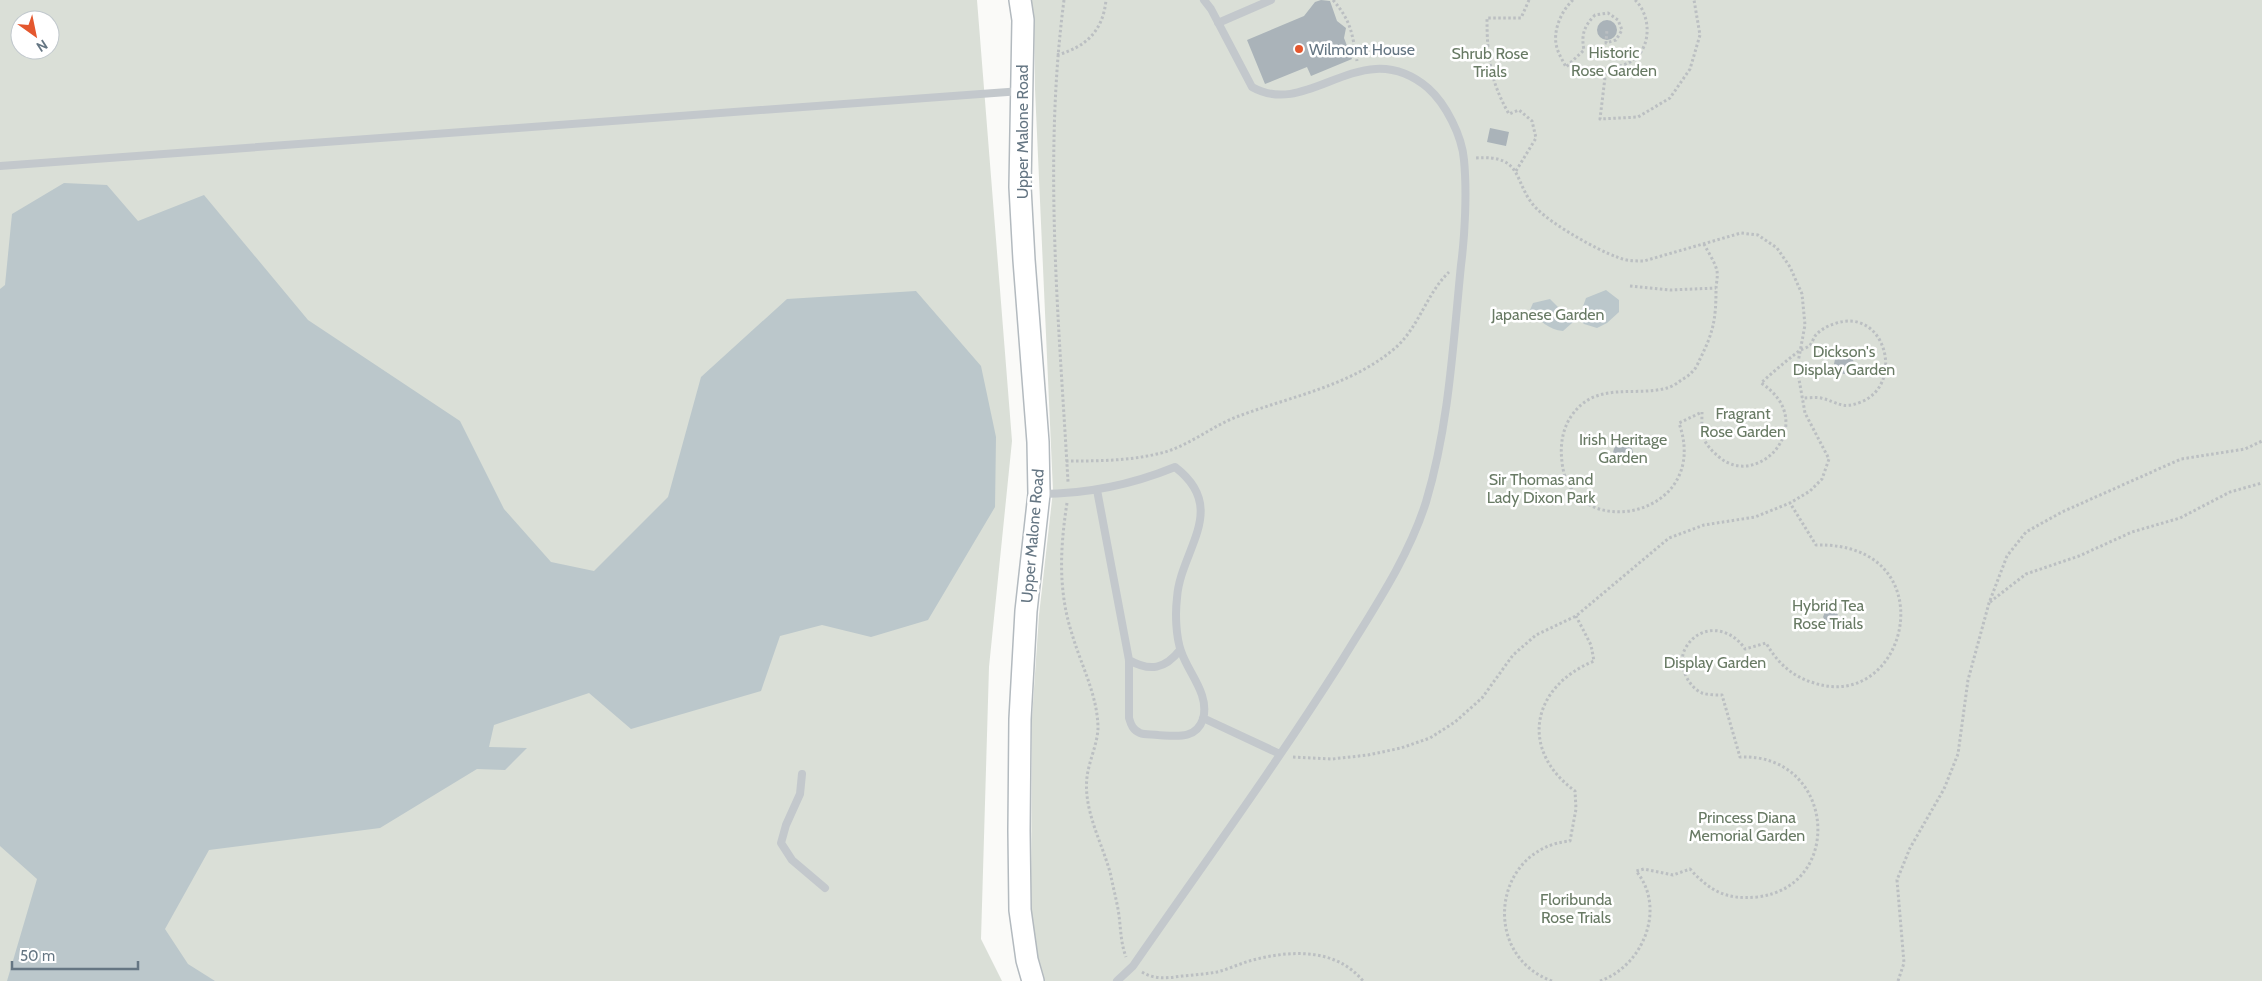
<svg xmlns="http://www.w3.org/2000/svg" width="2262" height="981" font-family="Cabin,sans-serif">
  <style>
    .green { fill: #dadfd7; fill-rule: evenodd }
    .water { fill: #bbc7cb }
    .building { fill: #aab3b9 }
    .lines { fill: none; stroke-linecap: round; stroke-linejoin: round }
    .secondary-casing { stroke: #b3babf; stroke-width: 24 }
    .path { stroke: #bbbfc2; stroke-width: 3; stroke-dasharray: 2.5 2.5; stroke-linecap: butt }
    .service { stroke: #c3c8cc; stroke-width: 8 }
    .secondary { stroke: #fff; stroke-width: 21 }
    .poi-dot { fill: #e4572e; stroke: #fff; stroke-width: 2 }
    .labels { text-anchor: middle; stroke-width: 5; stroke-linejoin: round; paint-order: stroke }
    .poi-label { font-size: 16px; fill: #657683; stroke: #fff; text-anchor: start }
    .park-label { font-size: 16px; fill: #687a64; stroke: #fff }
    .street-label { font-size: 16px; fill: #657683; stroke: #fff }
  </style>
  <rect width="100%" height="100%" fill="#fafaf8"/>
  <path class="green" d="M 0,0 L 977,0 L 1012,441 L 989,667 L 981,939 L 1002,981 L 0,981 ZM 20,20 L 50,20 L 50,50 L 20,50 Z
    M 1030,0 L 2262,0 L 2262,981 L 1043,981 L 1036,956 L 1031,908 L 1032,718 L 1039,615 L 1053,491 L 1035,89 L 1034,20 Z"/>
  <path class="water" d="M 64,183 L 107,185 L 138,221 L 204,195 L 308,320 L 460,421 L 504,509 L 551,562 L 594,571 L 668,497 L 701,377 L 787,299 L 916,291 L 981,366 L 996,437 L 995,507 L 928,620 L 871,637 L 822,625 L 780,636 L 761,691 L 631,729 L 589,693 L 494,725 L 489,747 L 527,748 L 505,770 L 477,769 L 380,828 L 209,850 L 165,929 L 188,964 L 215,981 L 7,981 L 37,879 L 0,846 L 0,289 L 5,285 L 12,214 Z
    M 1606,290 L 1619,300 L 1619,312 L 1607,323 L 1597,328 L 1584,324 L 1580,320 L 1572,323 L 1563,331 C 1549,330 1539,320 1530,310 L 1533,303 L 1550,299 L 1567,316 L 1581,312 L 1586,298 Z"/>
  <path class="building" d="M 1321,0 L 1330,1 L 1337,21 L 1346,28 L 1344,38 L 1352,59 L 1311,76 L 1307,67 L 1265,84 L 1247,40 L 1304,16 L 1315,2 Z
    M1597 30a10 10 0 1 1 20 0a10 10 0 1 1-20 0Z
    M 1490,128 L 1509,132 L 1506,146 L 1487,142 Z
    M1834 364a10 10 0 1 1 20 0a10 10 0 1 1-20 0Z
    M1613 453a10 10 0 1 1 20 0a10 10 0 1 1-20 0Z
    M 1833,607 L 1838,615 L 1836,621 L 1831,623 L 1826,622 L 1823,617 L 1825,612 Z"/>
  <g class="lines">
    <defs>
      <path id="secondary" d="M 1020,0 L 1023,20 L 1020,187 L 1024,260 L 1038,442 L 1039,494 L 1026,611 L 1020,719 L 1019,831 L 1020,910 L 1027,960 L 1033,981"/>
    </defs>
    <use href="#secondary" class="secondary-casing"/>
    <path class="path" d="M 1064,0 C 1043,160 1059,322 1068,482
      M 1333,0 C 1352,22 1352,34 1357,61
      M 1573,0 C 1561,11 1552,32 1557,48 C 1559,55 1563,61 1566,67 L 1584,50 C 1581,35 1584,26 1595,15 L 1608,13 L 1618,20 L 1622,30 L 1616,40 L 1606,43 L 1607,29
      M 1635,0 C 1651,15 1652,47 1633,60 C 1625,66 1616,67 1606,69 L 1600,119 L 1638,117 L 1670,98 L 1690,69 L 1700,35 L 1694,0
      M 1057,55 C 1086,47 1103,31 1106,0
      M 1516,171 L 1536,138 L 1532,121 L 1519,110 L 1509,114 C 1490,81 1487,56 1487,18 L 1521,18 L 1529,0
      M 1704,244 C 1708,252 1715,262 1717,271 C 1718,277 1716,284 1716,290 C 1716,320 1713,333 1700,359 C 1698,363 1696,369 1692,372 C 1689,376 1684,378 1680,381 C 1676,384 1671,387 1667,388 C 1633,397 1596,381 1572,415 C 1562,429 1560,446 1562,462 C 1570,545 1713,519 1679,423 L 1702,412 C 1702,420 1701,431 1704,439 C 1707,446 1713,452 1719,457 C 1759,491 1821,422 1761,383 C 1773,372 1786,361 1799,351 C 1802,349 1807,348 1809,346 C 1812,344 1813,339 1815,336 C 1820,330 1827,326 1834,324 C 1885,305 1906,384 1861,402 C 1842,410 1838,402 1821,398 C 1816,397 1808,398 1802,398
      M 1630,286 L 1670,290 L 1716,288
      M 1066,461 C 1097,461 1127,461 1157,454 C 1187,448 1211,426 1239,416 C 1292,396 1350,386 1394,349 C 1419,328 1426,294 1449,272
      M 1067,503 C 1060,548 1058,591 1072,634 C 1081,665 1098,696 1098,729 C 1097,745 1089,761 1087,777 C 1083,811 1103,844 1111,876 C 1113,887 1116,898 1118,909 C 1121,926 1120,941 1126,957
      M 1990,602 L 2026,574 L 2079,556 L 2132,532 L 2180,518 L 2230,492 L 2262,483
      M 1293,757 L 1332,759 L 1368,755 L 1401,748 L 1430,738 L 1455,722 L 1482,698 L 1513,655 L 1536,635 L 1576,616 L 1669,538 L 1704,525 L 1755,517 L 1790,503 L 1810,491 L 1822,479 L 1829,459 L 1805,413 L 1797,368 L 1805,325 L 1802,294 L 1790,267 L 1777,248 L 1758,235 L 1741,233 L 1644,261 C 1635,261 1626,261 1617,257 C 1597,250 1553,225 1537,209 C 1512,184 1526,154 1475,158
      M 1142,972 C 1155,980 1168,978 1182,976 C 1194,975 1206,974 1217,972 C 1229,969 1241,963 1253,960 C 1291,950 1336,948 1363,981
      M 1552,981 C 1480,955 1493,848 1570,841 L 1576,809 L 1575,791 C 1519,750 1531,687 1594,661 L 1591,645 L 1576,616
      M 1600,981 C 1643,966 1667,908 1636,871 L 1644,869 L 1673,875 L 1690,869 C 1710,891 1726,900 1757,897 C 1846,887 1835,753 1740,757 L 1722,695 C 1716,695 1708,695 1702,693 C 1688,687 1677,664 1685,649 C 1699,623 1730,626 1745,649 L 1766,643 C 1777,662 1791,676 1814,683 C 1909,714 1948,542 1816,545 L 1790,503
      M 1898,981 L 1904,963 L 1897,880 L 1910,848 L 1944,789 L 1958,754 L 1968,680 L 1989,603 L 2007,556 L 2026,532 L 2062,512 L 2181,459 L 2245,449 L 2262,441"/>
    <path class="service" d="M 1218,23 L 1271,0
      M 0,166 L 1020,91
      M 1040,494 C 1088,494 1131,485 1175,467 C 1230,509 1180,550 1177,598 C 1175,614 1176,637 1181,651 C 1188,673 1210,694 1203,719 C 1196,740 1176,736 1158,735 C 1153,734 1145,735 1140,733 C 1133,730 1131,725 1129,718 L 1129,660 L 1097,490
      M 1129,660 C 1150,672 1165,669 1180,650
      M 1203,718 L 1280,754
      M 802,774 L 800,794 L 786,825 L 781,843 L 792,860 L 825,888
      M 1117,981 L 1133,966 C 1203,865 1275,766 1341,662 C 1372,611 1408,559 1426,502 C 1449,425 1453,345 1461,265 C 1465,235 1467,191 1464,160 C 1462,136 1446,104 1428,88 C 1361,32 1310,120 1252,87 L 1211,9 L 1204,0"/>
    <use href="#secondary" class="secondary"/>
  </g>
  <circle class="poi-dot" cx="1299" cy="49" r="5"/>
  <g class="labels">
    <g class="poi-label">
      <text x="1309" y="55">Wilmont House</text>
    </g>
    <g class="park-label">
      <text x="1614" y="58">Historic<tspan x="1614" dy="18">Rose Garden</tspan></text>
      <text x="1490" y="59">Shrub Rose<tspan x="1490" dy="18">Trials</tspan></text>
      <text x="1548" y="320">Japanese Garden</text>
      <text x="1844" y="357">Dickson's<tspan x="1844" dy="18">Display Garden</tspan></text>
      <text x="1743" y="419">Fragrant<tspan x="1743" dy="18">Rose Garden</tspan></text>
      <text x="1623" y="445">Irish Heritage<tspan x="1623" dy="18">Garden</tspan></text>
      <text x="1541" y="485">Sir Thomas and<tspan x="1541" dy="18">Lady Dixon Park</tspan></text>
      <text x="1828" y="611">Hybrid Tea<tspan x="1828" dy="18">Rose Trials</tspan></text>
      <text x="1715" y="668">Display Garden</text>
      <text x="1747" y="823">Princess Diana<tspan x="1747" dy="18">Memorial Garden</tspan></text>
      <text x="1576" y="905">Floribunda<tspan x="1576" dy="18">Rose Trials</tspan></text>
    </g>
    <g class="street-label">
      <text transform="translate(1022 132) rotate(-90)" y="6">Upper Malone Road</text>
      <text transform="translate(1032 536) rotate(-85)" y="6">Upper Malone Road</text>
    </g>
  </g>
  <g transform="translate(35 35) rotate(147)"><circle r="24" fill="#ffffff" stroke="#c1c8cd"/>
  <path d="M0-4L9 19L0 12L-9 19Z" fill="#e4572e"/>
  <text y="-8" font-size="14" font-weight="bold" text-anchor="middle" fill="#657683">N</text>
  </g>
  <path d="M12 961v8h126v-8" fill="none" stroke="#657683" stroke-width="2.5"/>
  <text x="20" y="961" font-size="15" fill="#657683" stroke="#ffffff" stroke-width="4" paint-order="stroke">50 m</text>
</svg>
